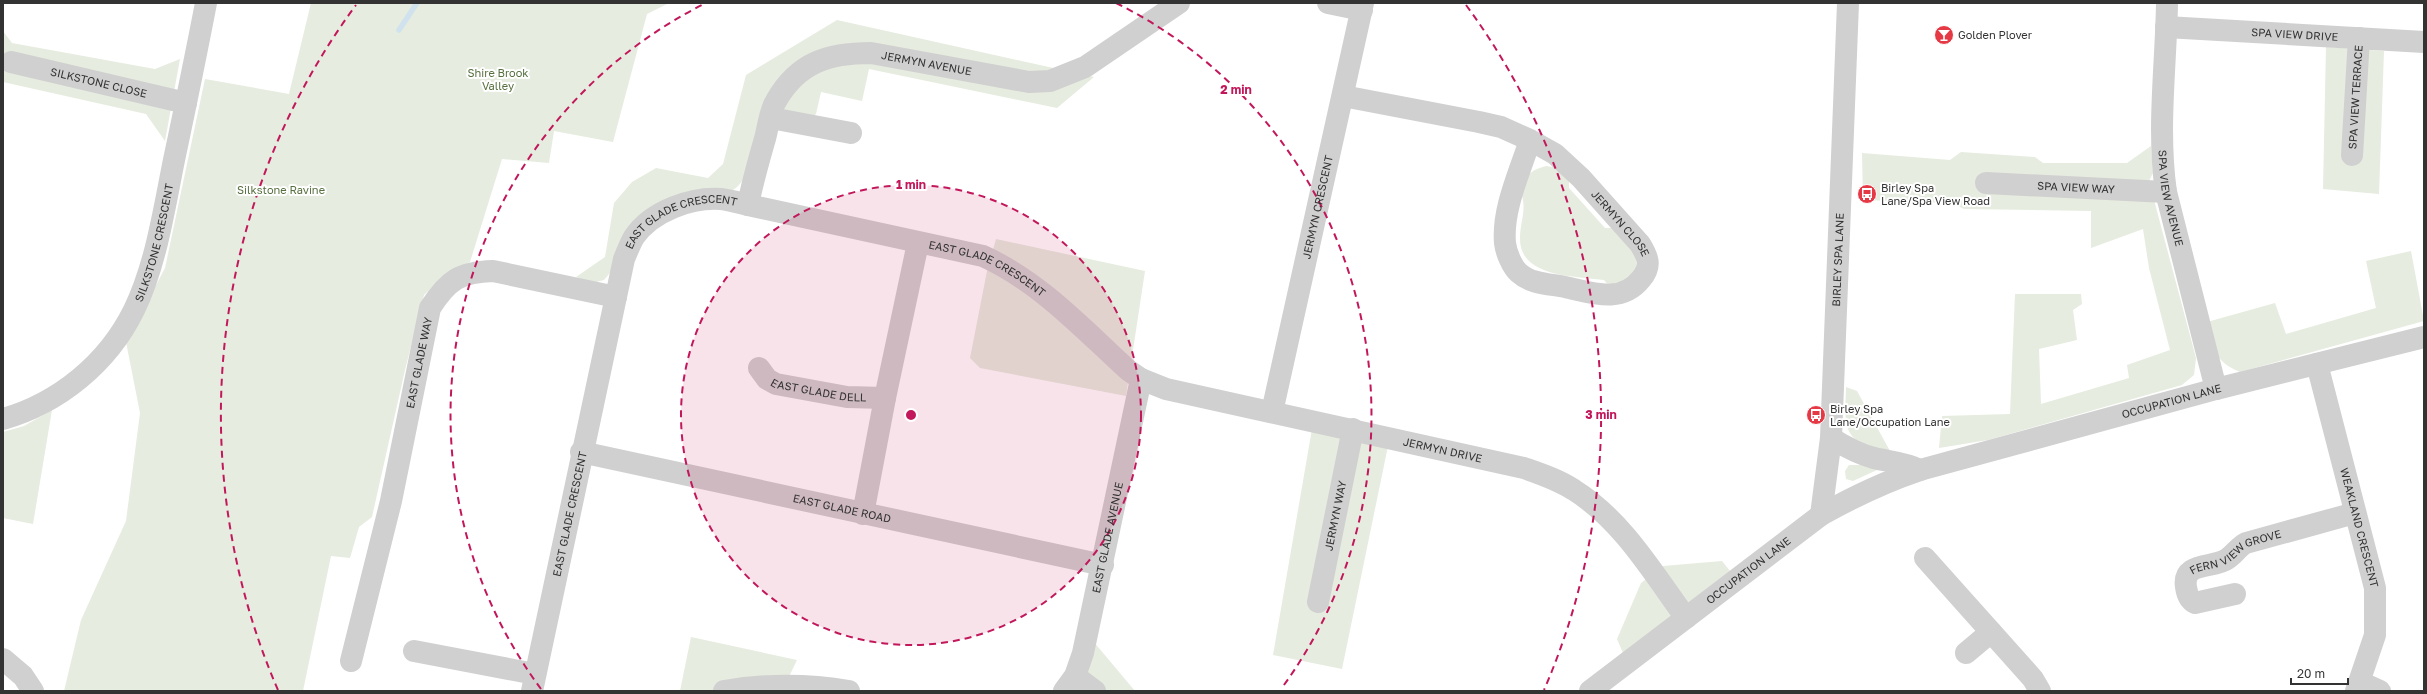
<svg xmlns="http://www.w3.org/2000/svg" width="2427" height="694" font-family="'Golos Text',sans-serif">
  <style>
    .green { fill: #e6ecdf }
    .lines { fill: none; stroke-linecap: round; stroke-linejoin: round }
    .stream { stroke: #cfe2ee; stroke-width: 5.5 }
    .minor { stroke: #d0d0d0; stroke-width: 22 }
    .ring { fill: none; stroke: #c2185b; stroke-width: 2; stroke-dasharray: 7 5 }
    .labels { text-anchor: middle; stroke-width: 4; stroke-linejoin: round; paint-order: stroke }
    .street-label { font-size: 11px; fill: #333; stroke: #fff }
    .poi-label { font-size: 11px; fill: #333; stroke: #fff; text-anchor: start }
    .park-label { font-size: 11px; fill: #56703f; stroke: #fff }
    .centre { fill: #c2185b; stroke: #fff; stroke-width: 2 }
    .ring-label { font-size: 12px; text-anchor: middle; font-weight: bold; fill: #c2185b; stroke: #fff; stroke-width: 4; stroke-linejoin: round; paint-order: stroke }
  </style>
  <rect width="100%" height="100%" fill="#fff"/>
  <path class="green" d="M 311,3 L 669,3 L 647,14 L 613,142 L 554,131 L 549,163 L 502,159 L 470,262 L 443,277 L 424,295 L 405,370 L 372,517 L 359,527 L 350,558 L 331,556 L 303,691 L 64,691 L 81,620 L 126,521 L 140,413 L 126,342 L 165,268 L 205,79 L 289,94 Z
    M 837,20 L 1094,77 L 1057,108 L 869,69 L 862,101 L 821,92 L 816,114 L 808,120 L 761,113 C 756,134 753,181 731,191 C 722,195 688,194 676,195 L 604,280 L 592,283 L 576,277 L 605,257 L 614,203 L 632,182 L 656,168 L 708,178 L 723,164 L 746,75 Z
    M 3,31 L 12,43 L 155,69 L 180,59 L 165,141 L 146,114 L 3,82 Z
    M 2326,47 L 2384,51 L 2379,194 L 2323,189 Z
    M 2151,146 L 2153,173 L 2149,181 L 2196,358 L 2194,375 L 2182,385 L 1988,440 L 1939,448 L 1942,416 L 2010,414 L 2015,294 L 2081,294 L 2082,304 L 2073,310 L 2077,340 L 2039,349 L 2041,404 L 2129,378 L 2127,365 L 2170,350 L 2149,268 L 2143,229 L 2091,248 L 2091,211 L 1964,209 L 1952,203 L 1863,200 L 1862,153 L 1950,160 L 1961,152 L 2035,157 L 2043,163 L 2127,163 Z
    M 1546,166 L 1560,168 L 1569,178 L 1569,188 L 1605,228 L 1615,228 L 1635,254 L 1637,268 L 1628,280 L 1609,286 L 1604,280 C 1577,276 1519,278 1520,238 C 1520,220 1528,209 1520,190 C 1525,175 1531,170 1546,166 Z
    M 996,239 L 1145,271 L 1126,396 L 980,368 L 970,358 L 987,271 Z
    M 2411,251 L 2424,321 L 2240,372 C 2212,360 2214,348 2207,322 L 2275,303 L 2286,334 L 2376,308 L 2366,261 Z
    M 1846,387 L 1857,391 L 1890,451 C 1875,450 1850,444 1847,425 C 1844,414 1846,399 1846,387 Z
    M 52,410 L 33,524 L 3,518 L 3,432 L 24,426 Z
    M 1312,429 L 1388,446 L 1342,669 L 1273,655 Z
    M 1849,465 L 1867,465 L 1877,470 L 1853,481 L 1846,479 L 1845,471 Z
    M 1722,561 L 1730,571 L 1623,653 L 1617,639 L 1641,583 L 1663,566 Z
    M 691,637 L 797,660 L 782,691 L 680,691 Z
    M 1093,641 L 1135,691 L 1073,691 Z"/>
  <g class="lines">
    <path class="stream" d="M 399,30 L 417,3"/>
    <g class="minor">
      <path d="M 1328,3 L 1362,10"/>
      <path id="s1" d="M 2167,3 C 2166,66 2157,129 2166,192 L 2216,389"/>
      <path id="s2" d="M 2166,27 L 2424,42"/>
      <path id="s3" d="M 11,62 L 186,103"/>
      <path id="s4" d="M 1343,96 L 1479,122 L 1501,127 L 1530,140 L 1555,154 L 1581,178 L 1640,244 C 1648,257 1652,266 1641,279 C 1621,304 1593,293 1565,287 C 1550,284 1531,284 1519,273 C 1512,267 1506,252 1505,243 C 1502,209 1520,172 1530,140"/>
      <path d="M 771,118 L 851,133"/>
      <path id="s5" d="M 2352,155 L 2359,38"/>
      <path id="s6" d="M 1986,183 L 2166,192"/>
      <path id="s7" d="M 748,205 C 752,184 758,163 764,142 C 768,130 769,112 776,101 C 798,62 829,53 871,53 L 1029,82 L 1050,81 L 1085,67 L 1179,3"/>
      <path id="s8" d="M 2317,364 L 2375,588 L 2375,635 L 2356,691"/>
      <path id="s9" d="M 759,368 L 767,379 L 776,384 L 847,397 L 885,398"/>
      <path id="s10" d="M 1272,412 L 1363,3"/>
      <path id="s11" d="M 3,419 C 59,403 108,363 134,310 C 156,265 164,209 174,160 C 185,108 196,55 206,3"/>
      <path d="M 1831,438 C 1844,446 1858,454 1874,458 C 1890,462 1904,462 1920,470"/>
      <path id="s12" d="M 581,452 L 1103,565"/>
      <path d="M 863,514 L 885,398 L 918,243"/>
      <path id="s13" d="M 1821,515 L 1831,438 L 1848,3"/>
      <path d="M 1925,558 L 2033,679 L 2040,691"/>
      <path id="s14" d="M 2235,594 L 2195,603 C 2189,600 2187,594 2186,587 C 2182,561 2213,569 2227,559 C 2235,554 2238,547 2246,543 L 2355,513"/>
      <path id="s15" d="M 1318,602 L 1353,429"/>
      <path d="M 414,651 L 535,674"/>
      <path d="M 1966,653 L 1991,632"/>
      <path d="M 3,659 L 23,676 L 33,691"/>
      <path id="s16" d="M 351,661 L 391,501 L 430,308 C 448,280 460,272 493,271 L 616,297"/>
      <path d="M 1075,676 L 1095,691"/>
      <path d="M 2360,682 L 2380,691"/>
      <path id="s17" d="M 532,691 L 624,259 C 627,252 630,244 634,237 C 652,211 691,197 721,199 C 730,200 740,203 748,205 L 983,256 C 1040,282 1082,328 1128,370 L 1141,379 L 1166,389 L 1524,468 C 1541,474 1559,480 1574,490 C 1622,520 1653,573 1686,618"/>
      <path d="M 724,691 C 765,684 808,684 849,691"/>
      <path id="s18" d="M 1064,691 L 1075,676 L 1083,653 L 1141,379"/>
      <path id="s19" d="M 1590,691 L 1821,515 C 1853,497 1884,482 1920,470 L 2216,389 L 2424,337"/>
    </g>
  </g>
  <circle cx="911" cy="415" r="230" fill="#c2185b" fill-opacity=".12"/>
  <g class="ring">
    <circle cx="911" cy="415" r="230"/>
    <path d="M541 689A460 460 0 0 1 706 3M1116 3A460 460 0 0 1 1281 689"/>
    <path d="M278 690A690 690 0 0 1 356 5M1466 5A690 690 0 0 1 1544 690"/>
  </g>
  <defs>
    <symbol id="bar-disc" viewBox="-11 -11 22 22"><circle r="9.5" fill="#e63946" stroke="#fff"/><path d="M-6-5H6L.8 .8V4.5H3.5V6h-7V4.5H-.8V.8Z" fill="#fff"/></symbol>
    <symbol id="bus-disc" viewBox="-11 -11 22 22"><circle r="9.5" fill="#e63946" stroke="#fff"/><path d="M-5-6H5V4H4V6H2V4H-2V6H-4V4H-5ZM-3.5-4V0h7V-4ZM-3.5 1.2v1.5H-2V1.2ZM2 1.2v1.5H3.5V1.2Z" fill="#fff"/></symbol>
  </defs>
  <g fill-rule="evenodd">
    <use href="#bar-disc" x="1933" y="24" width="22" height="22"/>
    <use href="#bus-disc" x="1856" y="183" width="22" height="22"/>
    <use href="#bus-disc" x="1805" y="404" width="22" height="22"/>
  </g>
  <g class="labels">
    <g class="street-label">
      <text dy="4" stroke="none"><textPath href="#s2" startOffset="129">SPA VIEW DRIVE</textPath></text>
      <text dy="4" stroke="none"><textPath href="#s7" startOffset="277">JERMYN AVENUE</textPath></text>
      <text dy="4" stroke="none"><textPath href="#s3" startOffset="90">SILKSTONE CLOSE</textPath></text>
      <text dy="4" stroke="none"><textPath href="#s5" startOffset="58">SPA VIEW TERRACE</textPath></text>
      <text dy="4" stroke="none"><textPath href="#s6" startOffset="90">SPA VIEW WAY</textPath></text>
      <text dy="4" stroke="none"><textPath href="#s1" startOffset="196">SPA VIEW AVENUE</textPath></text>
      <text dy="4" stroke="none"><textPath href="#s10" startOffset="210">JERMYN CRESCENT</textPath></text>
      <text dy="4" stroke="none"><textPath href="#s4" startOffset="317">JERMYN CLOSE</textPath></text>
      <text dy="4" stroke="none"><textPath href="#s17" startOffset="517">EAST GLADE CRESCENT</textPath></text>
      <text dy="4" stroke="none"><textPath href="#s11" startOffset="246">SILKSTONE CRESCENT</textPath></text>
      <text dy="4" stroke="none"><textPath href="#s13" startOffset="256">BIRLEY SPA LANE</textPath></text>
      <text dy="4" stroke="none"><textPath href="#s17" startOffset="841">EAST GLADE CRESCENT</textPath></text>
      <text dy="4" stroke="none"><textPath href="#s16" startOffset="306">EAST GLADE WAY</textPath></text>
      <text dy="4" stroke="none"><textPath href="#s9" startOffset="67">EAST GLADE DELL</textPath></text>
      <text dy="4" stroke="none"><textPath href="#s19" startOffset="660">OCCUPATION LANE</textPath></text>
      <text dy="4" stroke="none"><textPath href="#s17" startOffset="1344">JERMYN DRIVE</textPath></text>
      <text dy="4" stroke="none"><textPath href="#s12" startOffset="267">EAST GLADE ROAD</textPath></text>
      <text dy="4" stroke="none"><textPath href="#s17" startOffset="181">EAST GLADE CRESCENT</textPath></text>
      <text dy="4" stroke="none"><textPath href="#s15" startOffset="88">JERMYN WAY</textPath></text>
      <text dy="4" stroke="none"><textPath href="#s8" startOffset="169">WEAKLAND CRESCENT</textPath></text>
      <text dy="4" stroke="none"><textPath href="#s18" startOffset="161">EAST GLADE AVENUE</textPath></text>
      <text dy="4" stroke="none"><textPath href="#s14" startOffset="127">FERN VIEW GROVE</textPath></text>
      <text dy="4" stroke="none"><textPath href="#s19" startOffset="199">OCCUPATION LANE</textPath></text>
    </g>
    <g class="poi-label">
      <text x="1958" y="39">Golden Plover</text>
      <text x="1881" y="192">Birley Spa<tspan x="1881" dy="13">Lane/Spa View Road</tspan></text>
      <text x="1830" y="413">Birley Spa<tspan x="1830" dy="13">Lane/Occupation Lane</tspan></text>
    </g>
    <g class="park-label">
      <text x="498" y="77">Shire Brook<tspan x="498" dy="13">Valley</tspan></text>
      <text x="281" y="194">Silkstone Ravine</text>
    </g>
  </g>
  <circle cx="911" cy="415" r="6" class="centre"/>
  <g class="ring-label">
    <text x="1236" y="94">2 min</text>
    <text x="911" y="189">1 min</text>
    <text x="1601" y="419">3 min</text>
  </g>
  <rect width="2427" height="694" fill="none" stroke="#333333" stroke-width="8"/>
  <path d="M2291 678v6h57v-6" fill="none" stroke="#333333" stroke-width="2"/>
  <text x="2297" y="678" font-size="12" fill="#333333" stroke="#ffffff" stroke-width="3" paint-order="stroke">20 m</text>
</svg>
